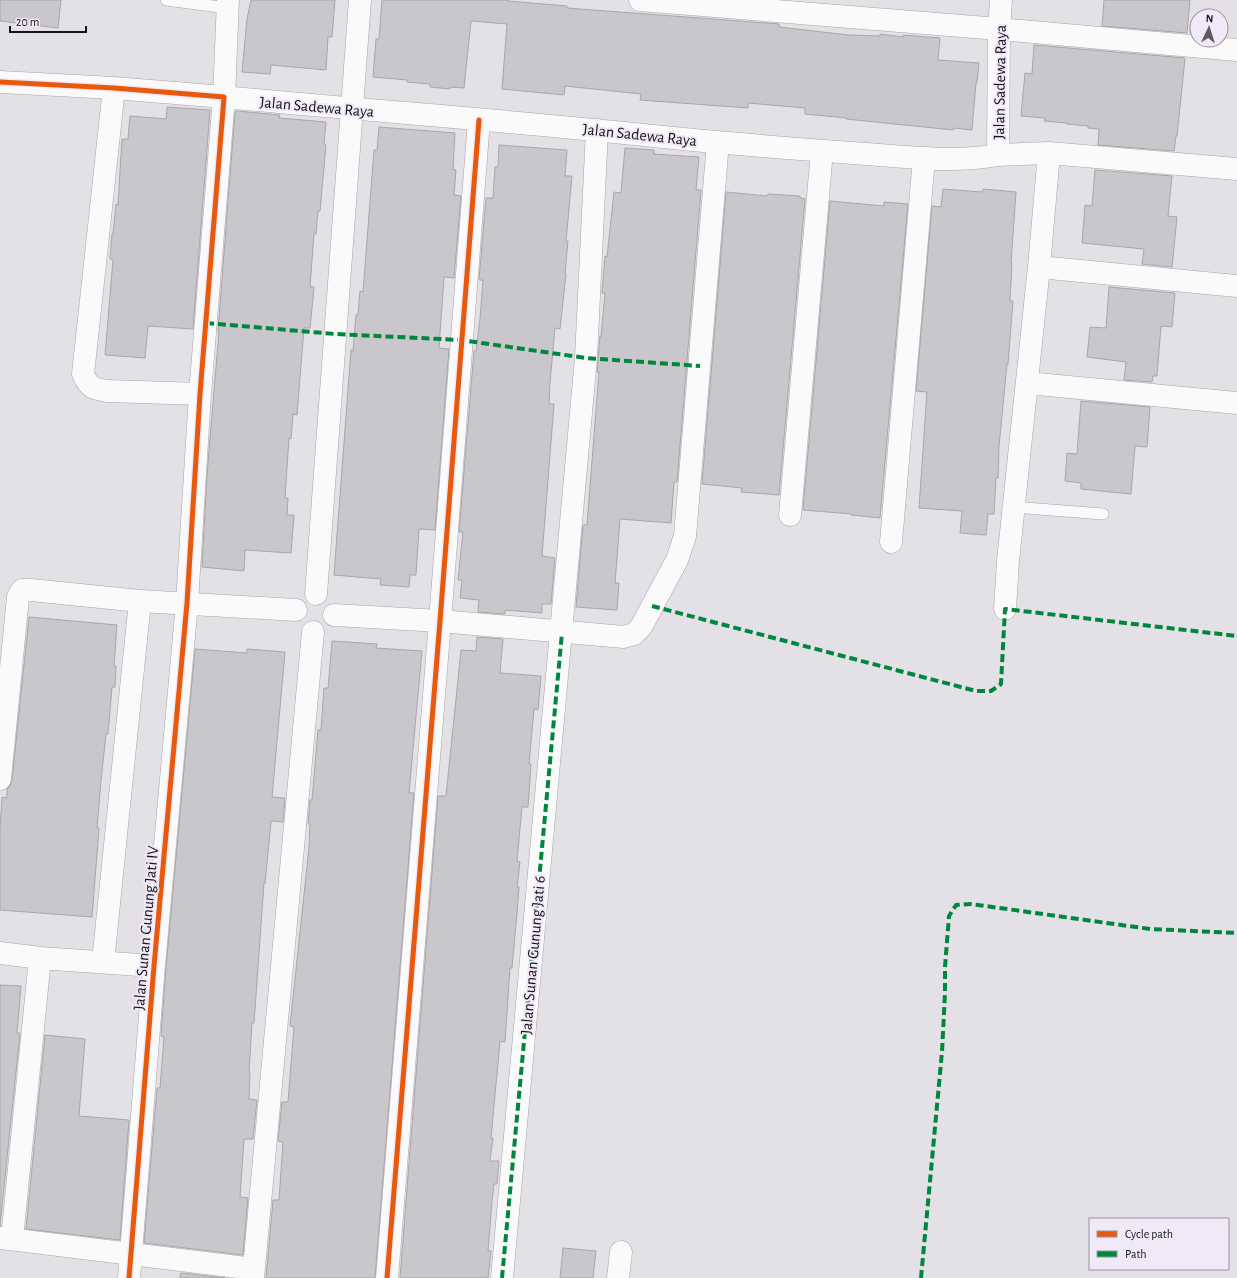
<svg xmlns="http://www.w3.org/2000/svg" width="1237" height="1278" font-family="'Alegreya Sans',sans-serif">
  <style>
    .building { fill: #c9c7cb; stroke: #a8a5ab }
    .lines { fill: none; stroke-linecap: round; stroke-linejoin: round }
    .lane-casing { stroke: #a6a4aa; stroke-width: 12 }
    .street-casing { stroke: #a6a4aa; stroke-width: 23 }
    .lane { stroke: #fbfafb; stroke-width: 11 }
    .street { stroke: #fbfafb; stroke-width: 22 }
    .quiet { stroke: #00873e; stroke-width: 4; stroke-dasharray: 8 4; stroke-linecap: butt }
    .cycleway-casing { stroke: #f0e9f7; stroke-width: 8 }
    .cycleway { stroke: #e8590c; stroke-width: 5 }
    .labels { text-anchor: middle; stroke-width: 4; stroke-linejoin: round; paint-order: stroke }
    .street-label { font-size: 16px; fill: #161318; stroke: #f0e9f7 }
  </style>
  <rect width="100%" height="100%" fill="#e3e0e6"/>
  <path class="building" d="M 0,0 L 61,0 L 58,28 L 0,21 Z
    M 251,0 L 335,0 L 332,37 L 328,37 L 326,70 L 271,65 L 270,74 L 242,72 L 247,19 Z
    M 382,0 L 508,0 L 508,1 L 567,6 L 567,8 L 779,24 L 779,27 L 849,35 L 880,36 L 880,34 L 903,37 L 903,35 L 940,38 L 938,60 L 979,63 L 977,83 L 976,83 L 972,130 L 954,128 L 953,130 L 846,119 L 846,118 L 805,114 L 805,108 L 748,103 L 748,108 L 640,100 L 641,94 L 565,86 L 564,95 L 502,89 L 507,24 L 471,21 L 464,88 L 450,87 L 450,89 L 430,87 L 430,84 L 407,82 L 407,80 L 373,77 L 376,39 L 379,39 Z
    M 1104,0 L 1190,0 L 1187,33 L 1102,26 Z
    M 1034,45 L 1185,58 L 1177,136 L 1176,136 L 1174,151 L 1098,145 L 1099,129 L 1088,128 L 1088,126 L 1067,124 L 1067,123 L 1044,121 L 1045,118 L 1021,116 L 1025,73 L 1032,74 Z
    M 167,107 L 210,110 L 193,329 L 148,326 L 145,358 L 105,355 L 113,260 L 110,259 L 112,234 L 113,234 L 116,204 L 118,205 L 122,139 L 128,139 L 130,116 L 166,119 Z
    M 237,111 L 280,115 L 279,118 L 326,122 L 324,144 L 326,145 L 320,211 L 318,211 L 316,234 L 314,234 L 310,287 L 314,287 L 310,328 L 304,328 L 297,415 L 293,414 L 291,439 L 289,438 L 285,498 L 288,498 L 287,515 L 294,515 L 291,553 L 245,550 L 244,571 L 202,567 L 207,475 L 219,331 L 218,331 L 235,112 Z
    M 379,127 L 455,133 L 453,169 L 456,170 L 454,195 L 461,196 L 454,278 L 444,277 L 439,348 L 449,349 L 435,530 L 419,529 L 416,575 L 410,575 L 409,587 L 380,585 L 381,579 L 334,575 L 351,350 L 353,351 L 356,315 L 358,315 L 360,291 L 363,292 L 374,150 L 377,150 Z
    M 499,145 L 567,150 L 565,176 L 572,176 L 566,241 L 568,241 L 565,274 L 566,274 L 560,329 L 555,328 L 550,383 L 549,404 L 554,404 L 542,556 L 555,558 L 551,604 L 542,604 L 542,613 L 505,610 L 505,614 L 478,612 L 479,600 L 460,598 L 462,580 L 458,580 L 463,532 L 459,532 L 474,351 L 476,351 L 480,319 L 483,280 L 479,280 L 486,198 L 493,198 L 495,167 L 498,167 Z
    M 625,148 L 654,150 L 654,154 L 699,157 L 696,190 L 701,190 L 677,482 L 674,482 L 671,523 L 620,519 L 615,583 L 619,583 L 617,610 L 576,607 L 583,525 L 587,525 L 599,372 L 597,372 L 600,336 L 601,337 L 605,293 L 602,293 L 605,256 L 607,257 L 614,192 L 621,193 Z
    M 1095,170 L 1172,176 L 1168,216 L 1177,217 L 1172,267 L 1142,264 L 1144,249 L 1082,243 L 1085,205 L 1092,206 Z
    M 943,189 L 982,192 L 983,189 L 1016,192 L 1011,263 L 1012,263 L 1010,301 L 1013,301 L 1008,364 L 1007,364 L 999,446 L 998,478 L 996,478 L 994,514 L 988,514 L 986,535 L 960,533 L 962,511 L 919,508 L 927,392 L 916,391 L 932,206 L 941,207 Z
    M 726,192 L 767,196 L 768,194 L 800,196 L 800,198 L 805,199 L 779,495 L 741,492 L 742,488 L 702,484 Z
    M 830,201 L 884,206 L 884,202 L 908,204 L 880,518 L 851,515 L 852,514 L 803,510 Z
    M 1109,287 L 1175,293 L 1172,327 L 1161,326 L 1157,376 L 1153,376 L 1152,382 L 1124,380 L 1126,362 L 1087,357 L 1090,327 L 1106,328 Z
    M 1081,401 L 1150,407 L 1147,447 L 1135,446 L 1131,494 L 1081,489 L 1081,483 L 1065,481 L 1067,453 L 1077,454 Z
    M 29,617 L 117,625 L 114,666 L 116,666 L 115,687 L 112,687 L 108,734 L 106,734 L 101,781 L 97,828 L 99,828 L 92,917 L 0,910 L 0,829 L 2,797 L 7,798 L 7,789 L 10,786 L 12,780 Z
    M 477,637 L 503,639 L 500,673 L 541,676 L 538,710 L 534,709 L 529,764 L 531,764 L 528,807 L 522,807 L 517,861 L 520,862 L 517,887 L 519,887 L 517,913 L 512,968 L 510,968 L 505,1042 L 500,1041 L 491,1138 L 493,1138 L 490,1161 L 499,1161 L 497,1184 L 494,1184 L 492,1201 L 488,1251 L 491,1251 L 488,1278 L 400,1278 L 438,796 L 446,796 L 461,650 L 476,651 Z
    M 332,641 L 377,644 L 376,648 L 422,651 L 409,793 L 414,793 L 375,1278 L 266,1278 L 273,1200 L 279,1200 L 283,1142 L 278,1141 L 282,1102 L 288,1102 L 294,1027 L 290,1026 L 309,848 L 310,824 L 308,824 L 310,800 L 312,800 L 318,730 L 321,730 L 324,688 L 328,688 Z
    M 195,649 L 247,653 L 247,649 L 285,652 L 272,797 L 285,798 L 283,822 L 271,821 L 265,884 L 264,883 L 254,1023 L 252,1023 L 249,1073 L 250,1073 L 249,1099 L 257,1100 L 253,1139 L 244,1139 L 240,1197 L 248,1198 L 243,1255 L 144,1243 L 157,1088 L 160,1088 L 164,1037 L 161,1036 L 166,967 Z
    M 0,985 L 21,986 L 17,1033 L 20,1033 L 0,1226 Z
    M 45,1035 L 85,1039 L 79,1116 L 129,1120 L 120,1240 L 26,1229 Z
    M 563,1248 L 596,1251 L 593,1278 L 560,1278 Z
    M 181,1273 L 225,1278 L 180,1278 Z"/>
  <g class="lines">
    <defs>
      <path id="lane" d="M 166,0 L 228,8
        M 1014,507 L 1103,514"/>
      <path id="street" d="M 228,0 L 224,97 C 370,111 517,121 663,137 C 731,144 798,149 866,154 C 910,157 954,163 998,155 L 999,29 L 1001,0
        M 640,0 L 999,29 L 1237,50
        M 0,82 L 114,88 L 224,97 L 200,394 L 187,603 L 154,966 L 129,1278
        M 114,88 L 83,374 C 89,388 93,389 108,391 L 200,394
        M 998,155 L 1049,153 L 1237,169
        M 1039,267 L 1237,286
        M 1027,383 L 1237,403
        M 790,515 L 822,151
        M 891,542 L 924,158
        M 316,594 L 360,0
        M 1005,609 L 1008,561 L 1039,267 L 1049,153
        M 334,615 L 440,621 L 624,637 L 634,634 L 641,627 L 677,560 L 685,536 L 718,142
        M 0,779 L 18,597 L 22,590 L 31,590 L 140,601 L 296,610
        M 0,953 L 40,958 L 154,966
        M 103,962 L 140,601
        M 0,1238 L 254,1269
        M 12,1239 L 40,958
        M 253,1278 L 313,632
        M 387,1278 L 440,621 L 479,120
        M 502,1278 L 586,358 L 597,130
        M 618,1278 L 621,1252"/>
    </defs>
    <use href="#lane" class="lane-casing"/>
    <use href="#street" class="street-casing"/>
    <use href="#lane" class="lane"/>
    <use href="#street" class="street"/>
    <path class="quiet" d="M 206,323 L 335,334 L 461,340 L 586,358 L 700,366
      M 652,606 L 976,691 L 991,691 L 1001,684 L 1005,609 L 1237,636
      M 502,1278 L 562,633
      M 921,1278 L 942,1052 L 945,993 L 945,967 L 949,916 L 956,905 L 971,904 L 1150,929 L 1237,933"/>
    <defs>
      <path id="cycleway" d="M 0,82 L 114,88 L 224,97 L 200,394 L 187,603 L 154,966 L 129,1278
        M 387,1278 L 440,621 L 479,120"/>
    </defs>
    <use href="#cycleway" class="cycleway-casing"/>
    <use href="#cycleway" class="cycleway"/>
  </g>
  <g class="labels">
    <g class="street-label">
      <text transform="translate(999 82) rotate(-89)" y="6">Jalan Sadewa Raya</text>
      <text transform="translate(317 106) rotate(5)" y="6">Jalan Sadewa Raya</text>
      <text transform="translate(640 134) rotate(6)" y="6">Jalan Sadewa Raya</text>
      <text transform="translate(145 928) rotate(-85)" y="6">Jalan Sunan Gunung Jati IV</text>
      <text transform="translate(532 955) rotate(-85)" y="6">Jalan Sunan Gunung Jati 6</text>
    </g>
  </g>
  <rect x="1089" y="1218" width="140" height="52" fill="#f0e9f7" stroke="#99939e"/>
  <rect x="1097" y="1231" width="20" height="6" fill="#e8590c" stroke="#99939e"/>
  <text x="1125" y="1238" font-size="12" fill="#161318">Cycle path</text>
  <rect x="1097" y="1251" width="20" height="6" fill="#00873e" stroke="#99939e"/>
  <text x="1125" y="1258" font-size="12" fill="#161318">Path</text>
  <g transform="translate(1209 28) rotate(4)"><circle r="19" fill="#f0e9f7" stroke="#99939e"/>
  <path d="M0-3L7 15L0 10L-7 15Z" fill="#5e5b60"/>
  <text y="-6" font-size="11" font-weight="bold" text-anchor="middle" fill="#161318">N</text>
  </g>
  <path d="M10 26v6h76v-6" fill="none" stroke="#161318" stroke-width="2"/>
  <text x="16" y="26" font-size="12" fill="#161318" stroke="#f0e9f7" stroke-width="3" paint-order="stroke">20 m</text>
</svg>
